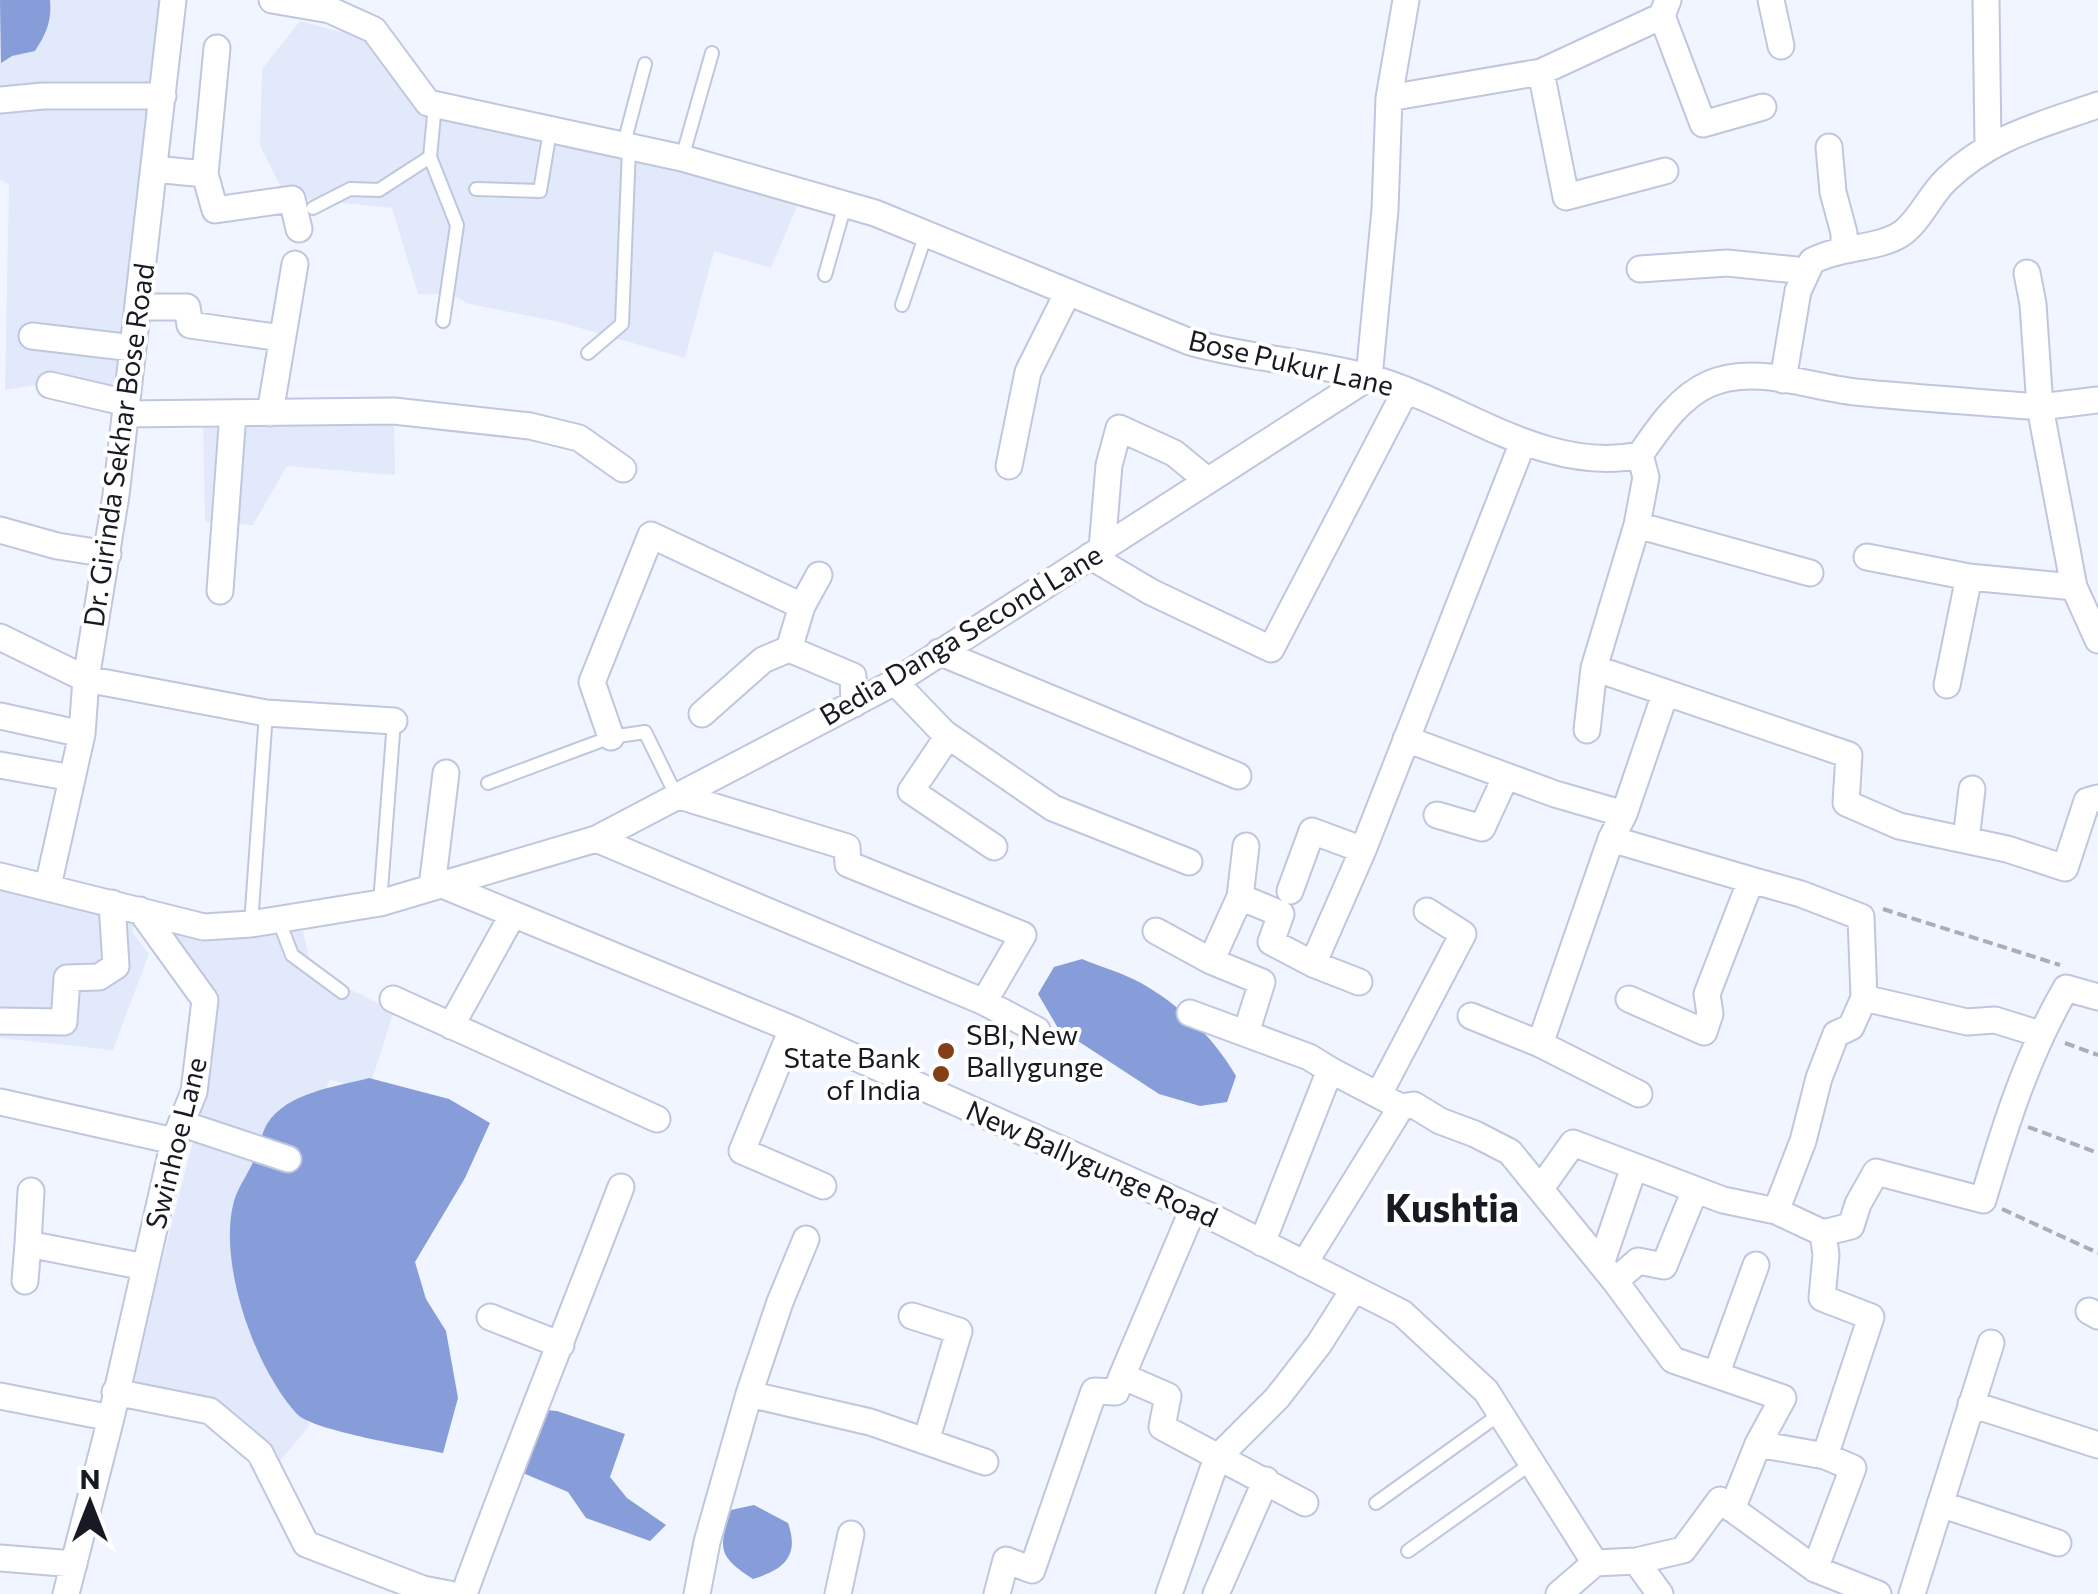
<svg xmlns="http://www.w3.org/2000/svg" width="2098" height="1594" font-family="Commissioner,sans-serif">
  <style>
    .built { fill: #e2e9fb }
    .water { fill: #879dd9 }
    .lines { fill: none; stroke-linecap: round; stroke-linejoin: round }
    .service-casing { stroke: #bfc7de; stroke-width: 16 }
    .minor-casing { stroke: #bfc7de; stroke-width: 29 }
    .path { stroke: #abaeb8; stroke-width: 4; stroke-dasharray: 10 5; stroke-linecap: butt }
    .service { stroke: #fff; stroke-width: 12 }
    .minor { stroke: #fff; stroke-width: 25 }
    .poi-dot { fill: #843f17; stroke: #fff; stroke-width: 4 }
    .labels { text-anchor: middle; stroke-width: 8; stroke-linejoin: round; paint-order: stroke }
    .street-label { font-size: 28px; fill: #171a22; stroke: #fff }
    .poi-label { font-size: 28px; fill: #171a22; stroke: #fff; text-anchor: start }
    .district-label { font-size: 38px; font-weight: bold; fill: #171a22; stroke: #fff }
  </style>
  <rect width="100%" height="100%" fill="#f1f5ff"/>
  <path class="built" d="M 0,0 L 168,0 L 158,89 L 0,90 Z
    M 300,21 L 372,40 L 420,109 L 653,164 L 797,206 L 771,268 L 714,251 L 685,358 L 559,322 L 469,304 L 451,294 L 418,294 L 392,208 L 286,197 L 260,145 L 262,69 Z
    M 58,108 L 151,108 L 120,406 L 50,383 L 5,390 L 9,184 L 0,180 L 0,114 Z
    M 394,411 L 395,475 L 287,466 L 253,525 L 205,522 L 203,420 Z
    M 0,880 L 135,910 L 133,933 L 149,954 L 113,1050 L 0,1038 Z
    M 159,917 L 220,934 L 303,931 L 312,971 L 394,1011 L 368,1092 L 330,1079 L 308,1138 L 270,1347 L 310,1425 L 277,1464 L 222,1413 L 127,1395 L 204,1100 L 212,1004 Z"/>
  <path class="water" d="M 0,0 L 50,0 C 52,21 46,34 35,51 L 12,56 L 1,63 Z
    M 1082,959 C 1101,967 1123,973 1141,983 C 1180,1005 1214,1038 1236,1076 L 1227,1102 L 1200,1106 L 1159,1094 L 1058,1028 L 1038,994 L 1054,967 Z
    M 369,1078 L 449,1099 L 490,1123 L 465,1178 L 415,1262 L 426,1299 L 446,1331 L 458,1398 L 443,1453 C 415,1447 313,1431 297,1414 C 255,1369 217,1262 234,1201 C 238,1187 248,1174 254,1160 C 259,1149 261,1134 267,1124 C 287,1092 336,1087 369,1078 Z
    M 534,1409 L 557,1411 L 625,1434 L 610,1477 L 627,1498 L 666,1525 L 650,1541 L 586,1518 L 568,1492 L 511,1468 Z
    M 754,1505 L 788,1523 C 800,1557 783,1570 753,1579 C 718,1556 718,1549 731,1510 Z"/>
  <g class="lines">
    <defs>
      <path id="service" d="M 623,147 L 645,64
        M 430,157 L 457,225 L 443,321
        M 682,158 L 712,53
        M 476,189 L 540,191 L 550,131
        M 313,208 L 350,189 L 379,190 L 430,157 L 435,105
        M 825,275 L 845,205
        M 902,305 L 926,234
        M 588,353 L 622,324 L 629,148
        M 488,783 L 611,737 L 645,732 L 676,795
        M 380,903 L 394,721
        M 279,921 L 292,955 L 342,992
        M 251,924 L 266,713
        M 1376,1503 L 1500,1414
        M 1408,1551 L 1532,1463"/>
      <path id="minor" d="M 272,0 L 330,10 L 374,30 L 428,103 L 682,158 L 875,213 L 1190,342 C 1249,359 1312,361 1371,378 C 1460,403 1544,475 1640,455 C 1658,429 1679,397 1709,384 C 1754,364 1809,387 1855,392 C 1917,398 1978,402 2040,407 L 2074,587 L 2098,640
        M 1771,0 L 1781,46
        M 1986,0 L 1988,145
        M 1662,16 L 1703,124 L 1763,107
        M 217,48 L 205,174 L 215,210 L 292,199 L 299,229
        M 1541,72 L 1566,197 L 1665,171
        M 1389,98 L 1541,72 L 1662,16 L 1668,0
        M 0,100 L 43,96 L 163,96
        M 1829,147 L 1833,192 L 1844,233 L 1844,248
        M 154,169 L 205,174
        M 1640,269 L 1727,263 L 1806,271
        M 2027,273 L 2033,304 L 2040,407 L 2098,400
        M 138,307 L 187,307 L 190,325 L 282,338
        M 32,336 L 133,348
        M 1783,380 L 1798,291 L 1812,261 C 1841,246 1878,249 1901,234 C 1919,222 1930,195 1946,180 C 1990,137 2041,125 2098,105
        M 50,385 L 127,403
        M 270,413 L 295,264
        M 126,414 L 394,411 L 530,426 L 579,438 L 623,469
        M 1009,466 L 1028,372 L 1067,294
        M 1637,525 L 1810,573
        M 0,530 L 57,546 L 108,554
        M 1102,549 L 1109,465 L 1119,428 L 1174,453 L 1207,480
        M 1090,556 L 1151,592 L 1271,649 L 1406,390
        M 1867,557 L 1969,577
        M 819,575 L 802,606 L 789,649 L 853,676 L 854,704
        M 220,591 L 233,413
        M 0,637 L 86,679 L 266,713 L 394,721
        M 939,652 L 1238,776
        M 1594,668 L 1849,755 L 1846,803 L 1899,826 L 2007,849 L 2065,868 L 2087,801 L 2098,798
        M 895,682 L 944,733 L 1053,808 L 1189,862
        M 1947,685 L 1969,577 L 2074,587
        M 702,714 L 763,660 L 789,649
        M 0,716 L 82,734
        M 1587,730 L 1594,668 L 1637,525 L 1646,477 L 1640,455
        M 948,736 L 911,791 L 994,847
        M 611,737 L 592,682 L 651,535 L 802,606
        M 1406,739 L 1555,794 L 1624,814
        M 0,765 L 72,778
        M 676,795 L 847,847 L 848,864 L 1023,935 L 984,1002
        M 1437,815 L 1482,828 L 1506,776
        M 596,839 L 984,1002 L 1037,1030
        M 1966,840 L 1972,789
        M 1246,846 L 1240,897 L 1281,914 L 1271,942 L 1313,964 L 1359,982
        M 0,876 L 204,927 L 251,924 L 380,903 L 596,839 L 895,682 L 1369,377 L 1385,210 L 1389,98 L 1406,0
        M 1751,880 L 1801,894 L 1861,917 L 1864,998 L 1851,1027 L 1836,1034 L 1819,1078 L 1803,1141 L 1776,1211
        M 440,884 L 792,1029 L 1210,1216 L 1402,1313 L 1486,1391 L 1595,1563
        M 48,886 L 82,734 L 86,679 L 116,495 L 173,0
        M 432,887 L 446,773
        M 1290,891 L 1312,831 L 1363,850
        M 1156,931 L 1211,961 L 1240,897
        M 1211,961 L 1262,982 L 1246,1033
        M 1313,964 L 1363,850 L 1523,442
        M 1864,998 L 1967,1022 L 1995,1020 L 2040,1034
        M 393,999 L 657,1119
        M 1629,999 L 1704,1032 L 1710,1014 L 1707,994 L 1751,880 L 1611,839 L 1624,814 L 1665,694
        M 1190,1013 L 1309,1057 L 1330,1070
        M 1471,1016 L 1540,1044 L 1639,1094
        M 0,1021 L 64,1022 L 67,978 L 99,977 L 116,966 L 112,903
        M 451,1026 L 513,914
        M 792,1029 L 742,1151 L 823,1186
        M 1540,1044 L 1611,839
        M 1379,1094 L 1463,934 L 1427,911
        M 0,1102 L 174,1141
        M 183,1124 L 288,1159
        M 1541,1188 L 1573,1143 L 1723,1200 L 1776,1211 L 1823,1233 L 1826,1255 L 1822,1298 L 1871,1317 L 1825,1456
        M 31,1191 L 28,1244 L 145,1267
        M 1193,1209 L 1122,1376 L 1168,1396 L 1162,1427 L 1305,1503
        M 1823,1233 L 1851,1226 L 1858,1204 L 1876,1172 L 1983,1200 C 2005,1126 2027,1055 2066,988 L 2098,997
        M 1262,1243 L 1330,1070 L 1401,1107 L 1414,1105 L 1440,1121 L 1475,1134 L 1510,1152 L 1615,1281 L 1673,1360 L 1783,1398 L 1758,1444 L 1732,1509
        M 1304,1264 L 1401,1107
        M 1601,1264 L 1634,1167
        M 25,1281 L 28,1244
        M 1615,1281 L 1638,1261 L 1664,1266 L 1695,1190
        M 2089,1311 L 2098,1316
        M 912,1316 L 959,1331 L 926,1441
        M 490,1317 L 561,1345
        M 1716,1375 L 1756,1265
        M 115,1392 L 210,1411 L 260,1453 L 306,1544 L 423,1589 L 449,1594
        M 749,1394 L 780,1302 L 806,1239
        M 0,1396 L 111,1418
        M 1971,1404 L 2098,1445
        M 1758,1444 L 1825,1456 L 1853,1468 L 1815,1569
        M 1940,1504 L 2058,1543
        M 0,1558 L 74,1564
        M 1636,1561 L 1660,1594
        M 1595,1563 L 1636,1561 L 1683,1550 L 1720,1500 L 1815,1569 L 1878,1594
        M 66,1594 L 111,1418 L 174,1141 L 194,1092 L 205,1000 L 140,910
        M 464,1594 C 514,1457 569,1323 621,1187
        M 697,1594 L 707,1542 L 749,1394 L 870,1422 L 985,1462
        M 838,1594 L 851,1534
        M 997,1594 L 1006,1560 L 1032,1570 L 1094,1391 L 1116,1392 L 1122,1376
        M 1169,1594 L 1217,1458 L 1277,1398 L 1319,1344 L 1354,1289
        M 1216,1594 L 1266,1480
        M 1559,1594 L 1595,1563
        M 1912,1594 L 1991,1343"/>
    </defs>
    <use href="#service" class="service-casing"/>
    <use href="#minor" class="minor-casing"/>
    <path class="path" d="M 1883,909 L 2060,965
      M 2065,1043 L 2098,1055
      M 2028,1127 L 2098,1153
      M 2002,1209 L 2098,1253"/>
    <use href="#service" class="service"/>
    <use href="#minor" class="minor"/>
  </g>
  <g class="poi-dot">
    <circle cx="946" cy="1051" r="10"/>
    <circle cx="941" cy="1074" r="10"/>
  </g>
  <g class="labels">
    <g class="street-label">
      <text transform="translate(1291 363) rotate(13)" y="10">Bose Pukur Lane</text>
      <text transform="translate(119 445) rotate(-82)" y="10">Dr. Girinda Sekhar Bose Road</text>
      <text transform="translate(961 635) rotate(-31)" y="10">Bedia Danga Second Lane</text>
      <text transform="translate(176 1143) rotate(-76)" y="10">Swinhoe Lane</text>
      <text transform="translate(1092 1164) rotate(24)" y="10">New Ballygunge Road</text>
    </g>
    <g class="poi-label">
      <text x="966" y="1045">SBI, New<tspan x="966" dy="32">Ballygunge</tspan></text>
      <text x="921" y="1068" text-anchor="end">State Bank<tspan x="921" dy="32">of India</tspan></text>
    </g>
    <g class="district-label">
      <text x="1452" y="1222">Kushtia</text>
    </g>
  </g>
  <g transform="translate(90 1504)" stroke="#ffffff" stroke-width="8" paint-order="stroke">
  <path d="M0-8L18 38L0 25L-18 38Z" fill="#171a22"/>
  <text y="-15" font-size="28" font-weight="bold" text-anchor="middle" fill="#171a22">N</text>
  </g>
</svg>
